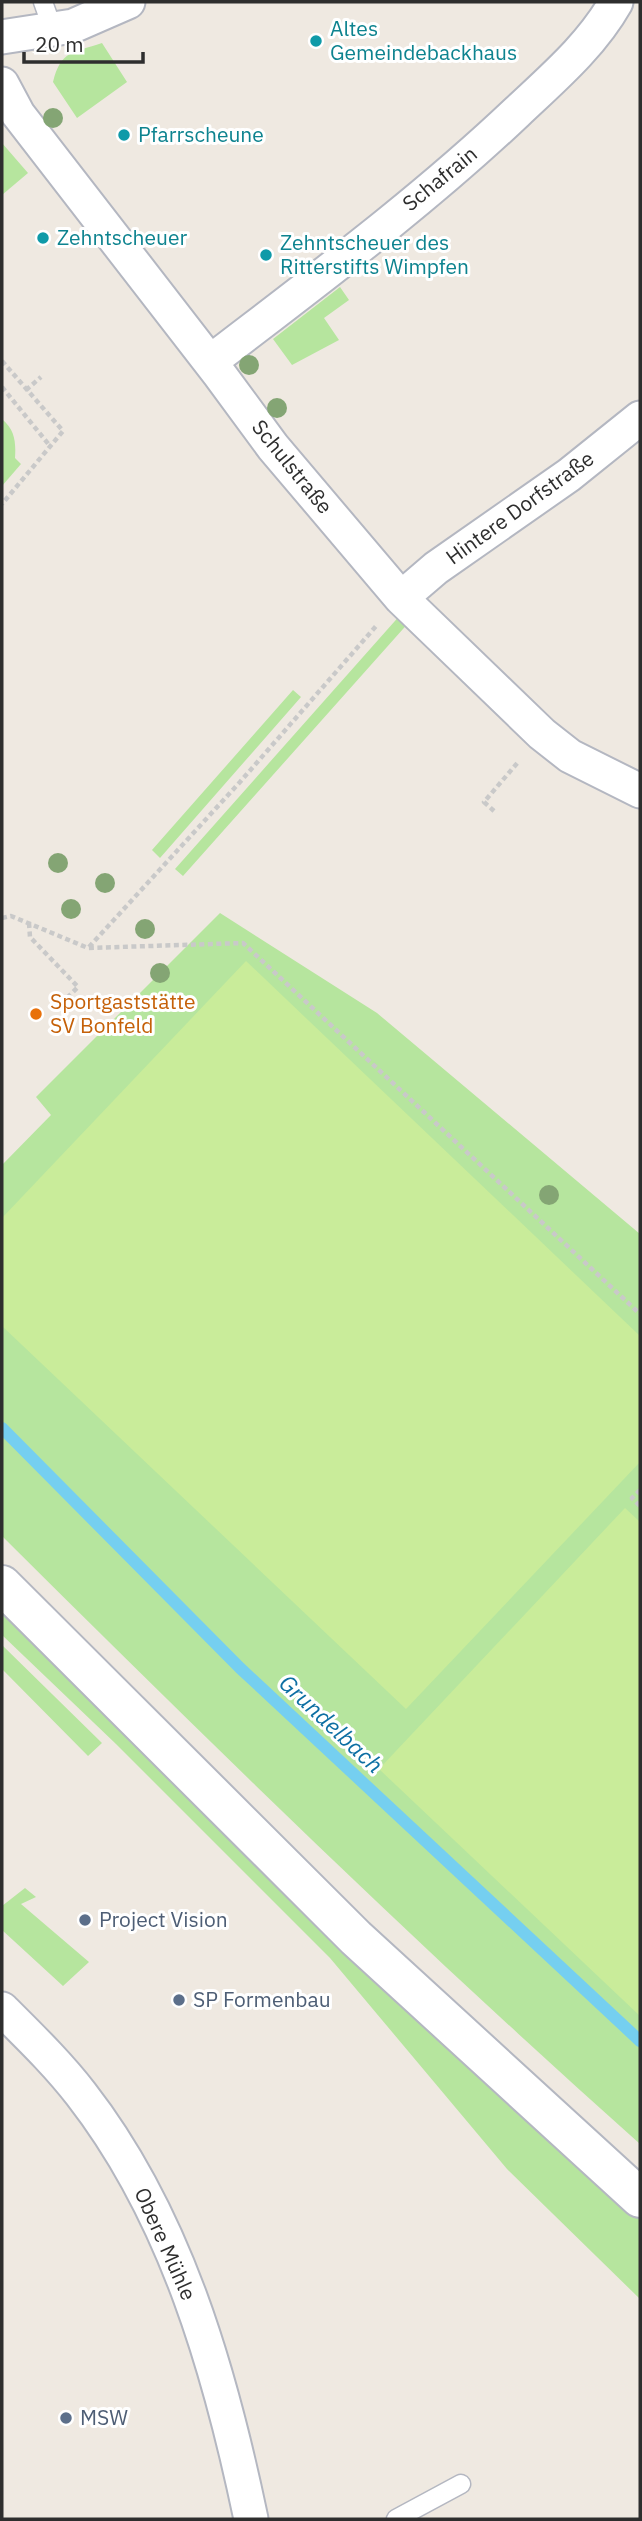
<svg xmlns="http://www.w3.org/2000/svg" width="642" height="2521" font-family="'IBM Plex Sans',sans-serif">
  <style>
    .green { fill: #b6e59e }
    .pitch { fill: #c9ec9a }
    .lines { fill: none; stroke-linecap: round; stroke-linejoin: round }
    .stream { stroke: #75cff0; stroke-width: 12 }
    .service-casing { stroke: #b4b7c1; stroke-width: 21 }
    .minor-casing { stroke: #b4b7c1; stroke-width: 37 }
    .secondary-casing { stroke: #b4b7c1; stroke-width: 42 }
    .path { stroke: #c9c9c9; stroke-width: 4.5; stroke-dasharray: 5 3.5; stroke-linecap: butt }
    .service { stroke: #fff; stroke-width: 18 }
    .minor { stroke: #fff; stroke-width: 33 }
    .secondary { stroke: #fff; stroke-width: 38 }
    .tree { fill: #84a574 }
    .culture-dot { fill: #0f9aa8; stroke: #fff; stroke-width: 2.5 }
    .food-dot { fill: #e8710a; stroke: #fff; stroke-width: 2.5 }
    .service-dot { fill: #5c6f8a; stroke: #fff; stroke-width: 2.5 }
    .labels { text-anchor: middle; stroke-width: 6; stroke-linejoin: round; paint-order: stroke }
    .culture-label { font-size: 21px; fill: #0d838f; stroke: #fff; text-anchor: start }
    .street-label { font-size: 21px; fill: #2e2e2e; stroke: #fff }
    .food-label { font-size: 21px; fill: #c56008; stroke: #fff; text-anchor: start }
    .service-label { font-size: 21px; fill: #4e5e75; stroke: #fff; text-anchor: start }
    .water-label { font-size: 23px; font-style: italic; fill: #0d6fa3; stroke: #fff }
  </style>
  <rect width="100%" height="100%" fill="#efe9e1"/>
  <path class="green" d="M 102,43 L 127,82 L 77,118 L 53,82 C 61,50 73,53 102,43 Z
    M 2,143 L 28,173 L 2,195 Z
    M 340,287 L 349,300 L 324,318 L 339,340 L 292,365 L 273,339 Z
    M 2,419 C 15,430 16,442 15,458 L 21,464 L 2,486 Z
    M 402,613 L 411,620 L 183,876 L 175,869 Z
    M 293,690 L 301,697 L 160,858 L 152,850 Z
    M 220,913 L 377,1013 L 640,1234 L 640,2144 C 421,1949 210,1743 2,1536 L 2,1165 L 51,1115 L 36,1097 Z
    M 2,1609 L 640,2214 L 640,2299 L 507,2169 L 330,1958 L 116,1744 L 2,1635 Z
    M 2,1645 L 102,1743 L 88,1756 L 2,1669 Z
    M 25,1888 L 36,1897 L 21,1904 L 89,1962 L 63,1986 L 2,1930 L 2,1906 Z"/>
  <path class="pitch" d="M 246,961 L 640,1336 L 640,1462 L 406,1709 L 2,1326 L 2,1218 Z
    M 625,1508 L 640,1522 L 640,2016 L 379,1769 Z"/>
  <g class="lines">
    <path class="stream" d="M 2,1428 L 240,1668 L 640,2041"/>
    <defs>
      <path id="service" d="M 43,2 L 53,30
        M 396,2519 L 461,2484"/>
      <path id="minor" d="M 2,37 L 73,26 L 128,2
        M 2,84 L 18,114 L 220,375 L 273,447 L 401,598 L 542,734 L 570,756 L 640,791
        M 210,362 C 314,282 421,203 517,112 C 553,78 591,46 616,2
        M 401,598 L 436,568 L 569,475 L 640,418
        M 2,2009 C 29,2036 58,2064 81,2094 C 176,2216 220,2371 251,2519"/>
      <path id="secondary" d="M 2,1585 L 356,1938 L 640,2198"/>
    </defs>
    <use href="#service" class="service-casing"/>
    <use href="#minor" class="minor-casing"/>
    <use href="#secondary" class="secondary-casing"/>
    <path class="path" d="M 2,361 L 63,431 L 2,504
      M 2,387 L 50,446
      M 26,390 L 41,377
      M 494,811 L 484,802 L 519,761
      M 2,918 L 11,916 L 88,948 L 243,943 L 640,1314
      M 29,923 L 30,937 L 78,987 L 61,1004
      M 89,947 L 240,782 L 377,625
      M 640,1490 L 632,1498 L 640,1506"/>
    <use href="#service" class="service"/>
    <use href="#minor" class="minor"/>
    <use href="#secondary" class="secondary"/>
  </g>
  <g class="tree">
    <circle cx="53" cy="118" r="10"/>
    <circle cx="249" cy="365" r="10"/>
    <circle cx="277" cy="408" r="10"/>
    <circle cx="58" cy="863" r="10"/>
    <circle cx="105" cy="883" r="10"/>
    <circle cx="71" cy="909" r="10"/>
    <circle cx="145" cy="929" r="10"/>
    <circle cx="160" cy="973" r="10"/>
    <circle cx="549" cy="1195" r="10"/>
  </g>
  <g class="culture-dot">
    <circle cx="316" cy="41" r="7"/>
    <circle cx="124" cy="135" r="7"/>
    <circle cx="43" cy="238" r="7"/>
    <circle cx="266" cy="255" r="7"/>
  </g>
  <circle class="food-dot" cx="36" cy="1014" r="7"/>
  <g class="service-dot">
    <circle cx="85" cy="1920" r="7"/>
    <circle cx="179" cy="2000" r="7"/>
    <circle cx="66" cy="2418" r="7"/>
  </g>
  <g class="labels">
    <g class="culture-label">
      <text x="330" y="36">Altes<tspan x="330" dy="24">Gemeindebackhaus</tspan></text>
      <text x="138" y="142">Pfarrscheune</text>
      <text x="57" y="245">Zehntscheuer</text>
      <text x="280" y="250">Zehntscheuer des<tspan x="280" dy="24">Ritterstifts Wimpfen</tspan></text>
    </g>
    <g class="street-label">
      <text transform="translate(440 179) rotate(-39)" y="7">Schafrain</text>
      <text transform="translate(292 467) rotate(51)" y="7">Schulstraße</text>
      <text transform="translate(520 508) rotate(-36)" y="7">Hintere Dorfstraße</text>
      <text transform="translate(165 2244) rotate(66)" y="7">Obere Mühle</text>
    </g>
    <g class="food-label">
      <text x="50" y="1009">Sportgaststätte<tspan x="50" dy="24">SV Bonfeld</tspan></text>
    </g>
    <g class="service-label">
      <text x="99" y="1927">Project Vision</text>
      <text x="193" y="2007">SP Formenbau</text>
      <text x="80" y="2425">MSW</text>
    </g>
    <g class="water-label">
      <text transform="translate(331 1724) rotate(43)" y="8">Grundelbach</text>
    </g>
  </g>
  <rect width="642" height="2521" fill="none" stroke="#2e2e2e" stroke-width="7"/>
  <path d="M24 52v10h119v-10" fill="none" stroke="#2e2e2e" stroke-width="3.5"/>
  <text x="35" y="52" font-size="21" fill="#2e2e2e" stroke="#ffffff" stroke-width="5" paint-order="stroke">20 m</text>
</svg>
